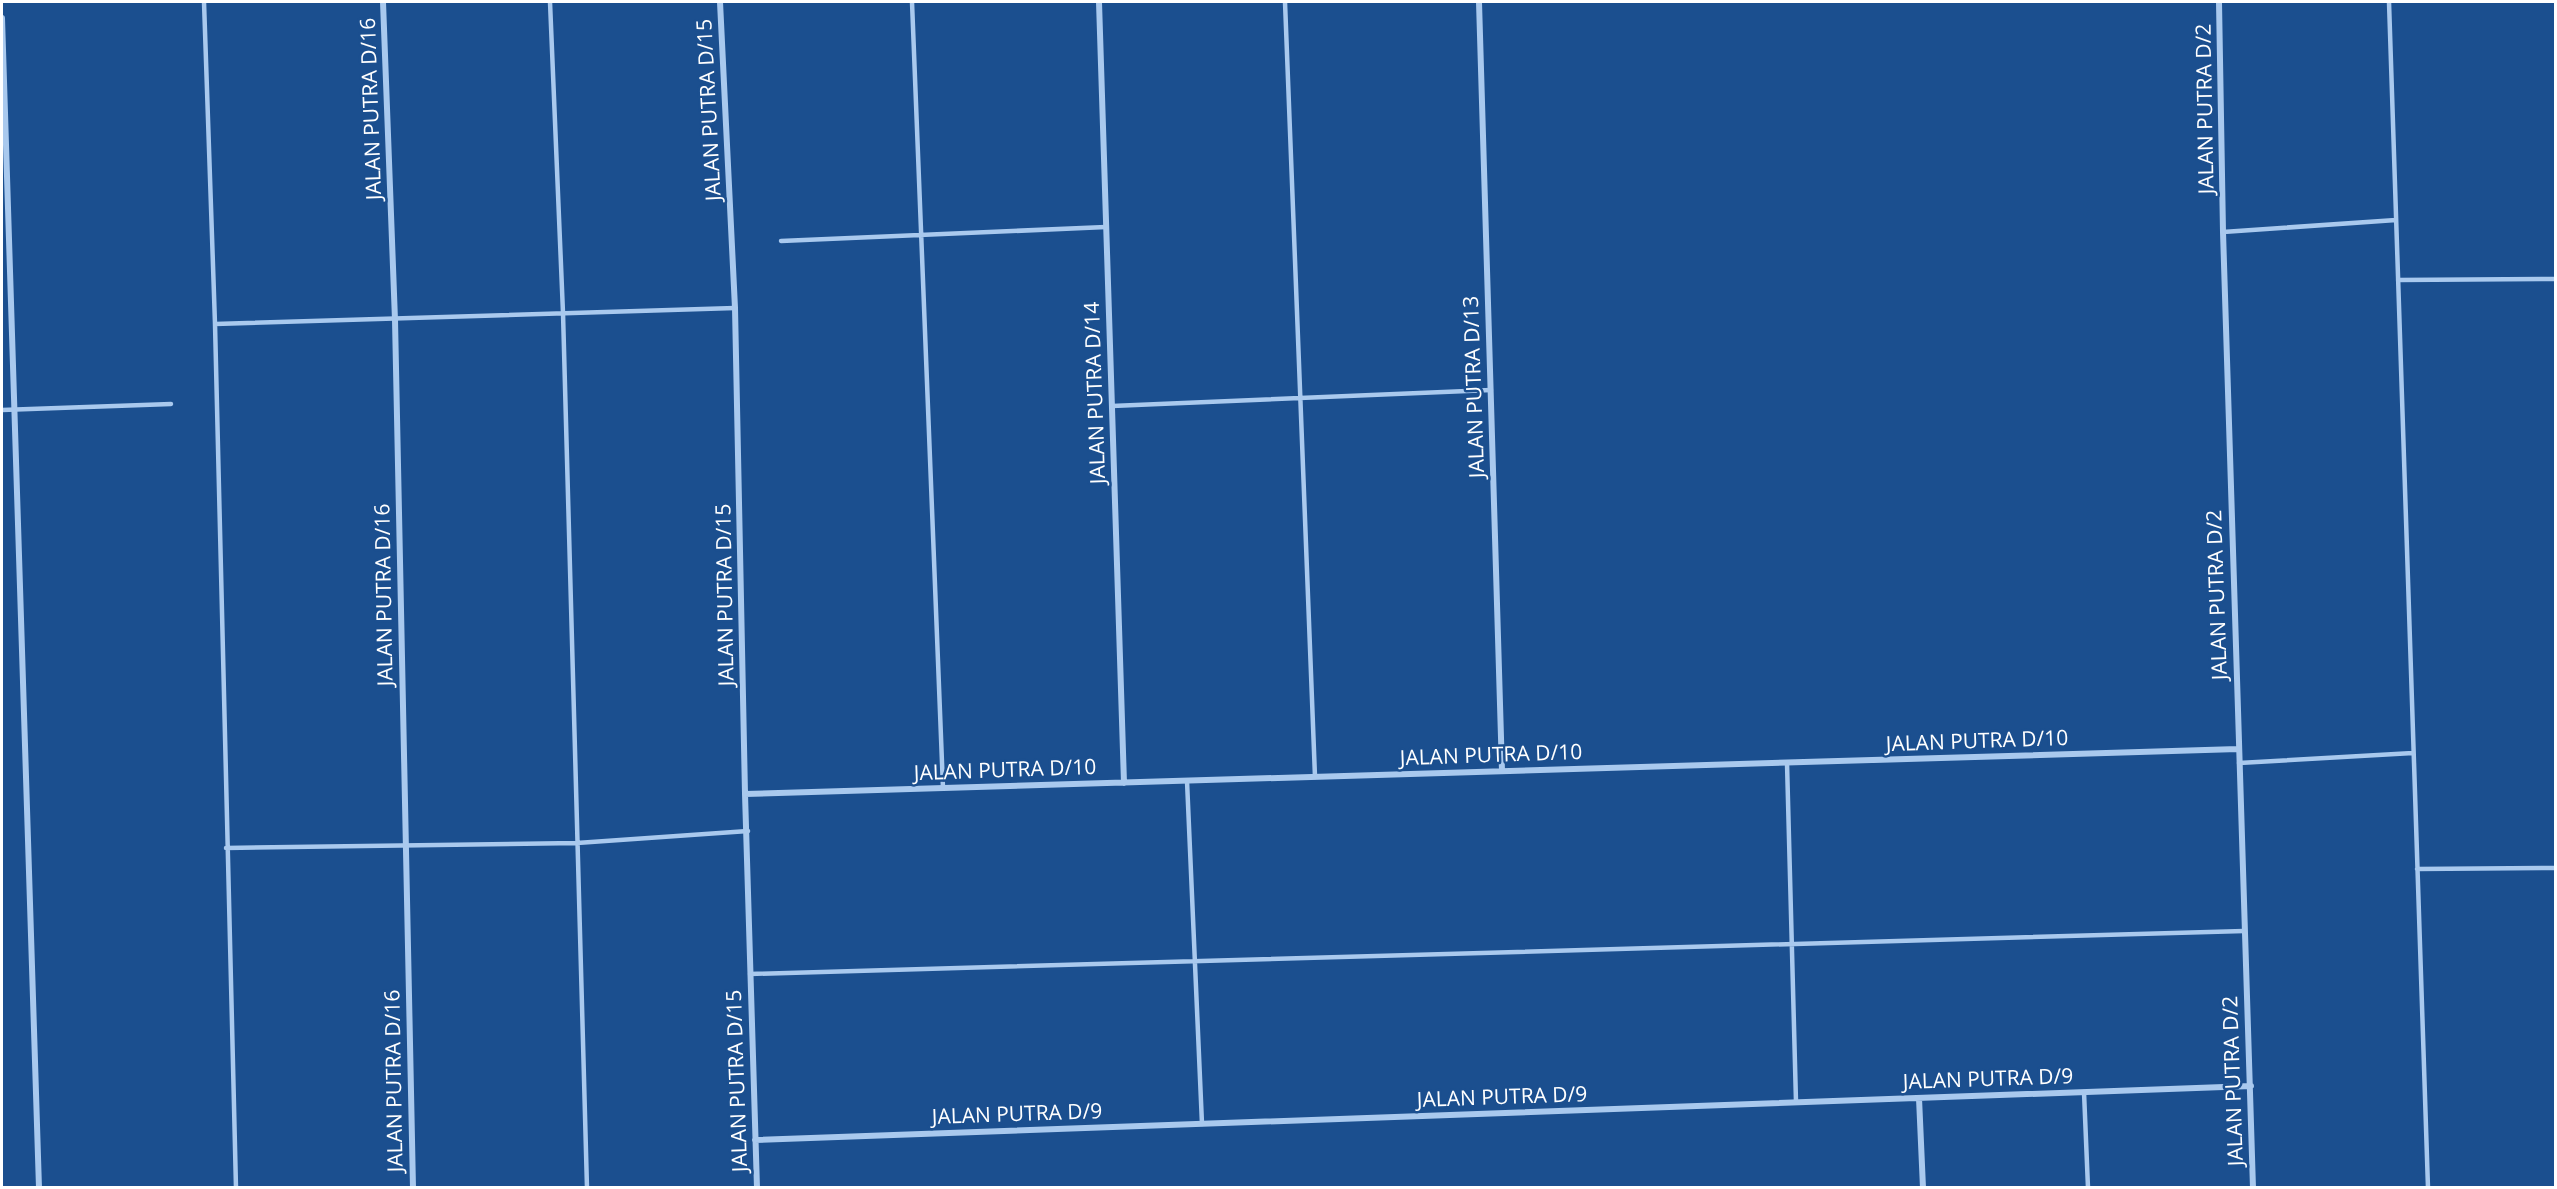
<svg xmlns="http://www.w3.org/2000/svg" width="2557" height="1189" font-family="'Open Sans',sans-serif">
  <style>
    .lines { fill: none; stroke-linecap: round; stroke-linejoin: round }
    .lane { stroke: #a9c9ee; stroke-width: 4.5 }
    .street { stroke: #a9c9ee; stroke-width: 6 }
    .labels { text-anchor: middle; stroke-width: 5; stroke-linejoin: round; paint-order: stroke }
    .street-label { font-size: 21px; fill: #fff; stroke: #1b4f8f }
  </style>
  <rect width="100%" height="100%" fill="#1b4f8f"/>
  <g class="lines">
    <path class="lane" d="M 204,2 L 215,324 L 236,1188
      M 550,2 L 563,313 L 587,1188
      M 912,2 L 943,788
      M 1285,2 L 1315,777
      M 2389,2 L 2428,1188
      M 2223,232 L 2396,220
      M 781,241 L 1106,227
      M 2398,280 L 2556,279
      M 215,324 L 735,308
      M 1112,406 L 1491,390
      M 2,410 L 171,404
      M 1787,763 L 1796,1102
      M 2239,763 L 2413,753
      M 1187,781 L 1202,1124
      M 226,848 L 577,843 L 748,831
      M 2417,869 L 2556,868
      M 750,974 L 2244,931
      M 2084,1092 L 2088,1188"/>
    <path class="street" d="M 383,2 L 395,320 L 413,1188
      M 720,2 L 735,308 L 745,794 L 757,1188
      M 1099,2 L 1124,783
      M 1479,2 L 1502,771
      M 2219,2 L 2223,232 L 2253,1188
      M 2,18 L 39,1188
      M 745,794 L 2238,749
      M 1919,1098 L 1923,1188
      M 755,1140 L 2251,1086"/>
  </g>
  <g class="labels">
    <g class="street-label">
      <text transform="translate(371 109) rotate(-92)" y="7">JALAN PUTRA D/16</text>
      <text transform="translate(2205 109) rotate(-91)" y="7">JALAN PUTRA D/2</text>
      <text transform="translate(709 110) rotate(-93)" y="7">JALAN PUTRA D/15</text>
      <text transform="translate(1474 387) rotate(-92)" y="7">JALAN PUTRA D/13</text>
      <text transform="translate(1095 393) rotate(-92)" y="7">JALAN PUTRA D/14</text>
      <text transform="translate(384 595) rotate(-91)" y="7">JALAN PUTRA D/16</text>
      <text transform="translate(725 595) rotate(-91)" y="7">JALAN PUTRA D/15</text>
      <text transform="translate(2217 595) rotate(-92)" y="7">JALAN PUTRA D/2</text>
      <text transform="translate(1977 741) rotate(-2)" y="7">JALAN PUTRA D/10</text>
      <text transform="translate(1491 755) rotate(-2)" y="7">JALAN PUTRA D/10</text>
      <text transform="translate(1005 770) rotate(-2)" y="7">JALAN PUTRA D/10</text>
      <text transform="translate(1988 1079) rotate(-2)" y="7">JALAN PUTRA D/9</text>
      <text transform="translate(394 1081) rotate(-91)" y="7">JALAN PUTRA D/16</text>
      <text transform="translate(737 1081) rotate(-92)" y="7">JALAN PUTRA D/15</text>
      <text transform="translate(2233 1081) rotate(-92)" y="7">JALAN PUTRA D/2</text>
      <text transform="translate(1502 1097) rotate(-2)" y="7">JALAN PUTRA D/9</text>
      <text transform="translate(1017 1114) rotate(-2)" y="7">JALAN PUTRA D/9</text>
    </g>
  </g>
  <rect width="2557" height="1189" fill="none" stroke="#ffffff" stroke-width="6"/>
</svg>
